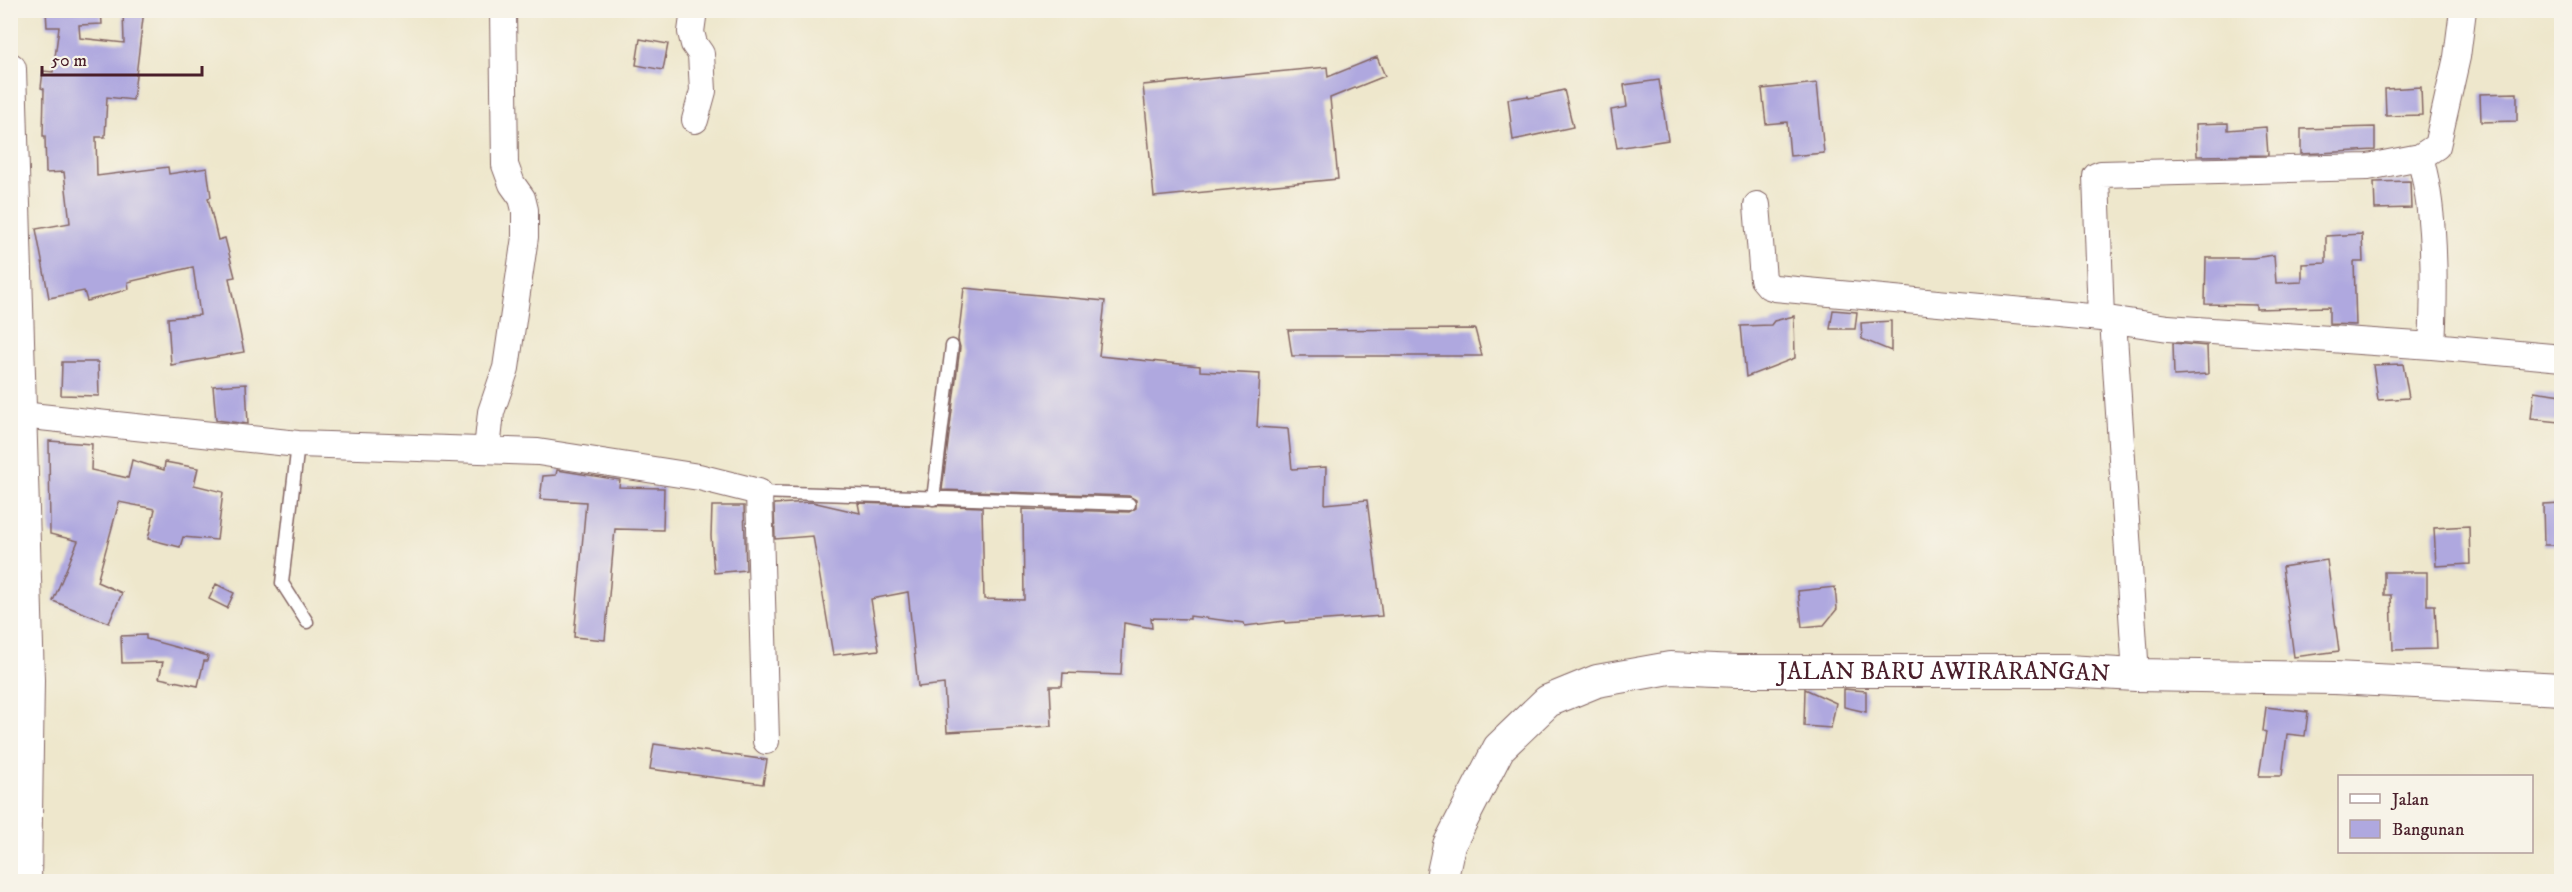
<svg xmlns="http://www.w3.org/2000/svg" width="2572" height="892" font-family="'IM FELL DW Pica',serif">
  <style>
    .building { fill: #afa8df }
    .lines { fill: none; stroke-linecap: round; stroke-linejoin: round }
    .service-casing { stroke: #836563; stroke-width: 15 }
    .minor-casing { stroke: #836563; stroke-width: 28 }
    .tertiary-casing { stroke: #836563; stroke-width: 34 }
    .service { stroke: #fff; stroke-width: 12 }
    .minor { stroke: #fff; stroke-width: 26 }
    .tertiary { stroke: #fff; stroke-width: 32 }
    .labels { text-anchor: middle; stroke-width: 4.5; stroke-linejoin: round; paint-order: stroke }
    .street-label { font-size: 24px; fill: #4a1f2b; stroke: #f7f3e8 }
  </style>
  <rect width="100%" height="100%" fill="#f7f3e8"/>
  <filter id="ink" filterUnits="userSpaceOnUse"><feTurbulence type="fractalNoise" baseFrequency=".0167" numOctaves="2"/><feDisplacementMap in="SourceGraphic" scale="12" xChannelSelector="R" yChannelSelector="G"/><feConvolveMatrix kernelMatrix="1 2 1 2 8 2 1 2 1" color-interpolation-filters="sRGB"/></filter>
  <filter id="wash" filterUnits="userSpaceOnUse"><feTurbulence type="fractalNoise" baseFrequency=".008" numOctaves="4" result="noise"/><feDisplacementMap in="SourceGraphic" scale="24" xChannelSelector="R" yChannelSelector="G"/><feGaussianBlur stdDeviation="1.35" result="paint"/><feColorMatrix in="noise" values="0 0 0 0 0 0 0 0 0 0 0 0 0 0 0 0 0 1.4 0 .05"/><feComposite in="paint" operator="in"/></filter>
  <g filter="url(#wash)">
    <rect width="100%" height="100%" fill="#eee7cc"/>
    <g id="blocks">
      <path class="building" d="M 46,10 L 101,10 L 102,24 L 79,25 L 80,38 L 124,43 L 123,10 L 144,10 L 133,100 L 107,97 L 105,137 L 96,137 L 97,176 L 168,167 L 169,174 L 207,168 L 211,197 L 208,198 L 218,240 L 225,238 L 235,277 L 229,278 L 244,352 L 171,365 L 168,318 L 200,315 L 193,267 L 128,282 L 129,289 L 87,301 L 84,291 L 49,298 L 36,229 L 70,223 L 64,172 L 46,173 L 45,136 L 43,136 L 44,89 L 41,88 L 43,71 L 53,72 L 59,27 L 47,27 Z
        M 640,39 L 668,44 L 663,70 L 636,65 Z
        M 1377,57 L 1385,76 L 1330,98 L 1338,179 L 1154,197 L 1143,85 L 1327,67 L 1328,77 Z
        M 1659,80 L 1668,140 L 1617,148 L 1611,110 L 1627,107 L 1624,85 Z
        M 1817,83 L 1824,153 L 1790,156 L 1787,122 L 1766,124 L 1762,89 Z
        M 2421,87 L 2422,115 L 2386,116 L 2385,89 Z
        M 1564,90 L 1573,127 L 1513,140 L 1508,99 L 1528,96 L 1529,98 Z
        M 2517,93 L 2517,121 L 2481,122 L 2480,94 Z
        M 2228,123 L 2228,130 L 2266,127 L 2268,155 L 2197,156 L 2196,124 Z
        M 2375,127 L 2375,150 L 2301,154 L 2301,129 Z
        M 2410,181 L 2411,208 L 2375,209 L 2374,182 Z
        M 2362,234 L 2363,262 L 2354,262 L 2356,325 L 2329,324 L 2329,307 L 2256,309 L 2256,305 L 2205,304 L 2206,258 L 2253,258 L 2274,255 L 2276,283 L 2302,282 L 2302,264 L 2326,263 L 2326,236 Z
        M 964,288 L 1105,301 L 1099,356 L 1200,366 L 1200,371 L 1260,374 L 1257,427 L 1288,429 L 1292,469 L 1326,467 L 1325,504 L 1367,500 L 1382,616 L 1285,623 L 1284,621 L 1245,626 L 1244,623 L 1190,616 L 1190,619 L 1151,618 L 1152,628 L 1124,623 L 1121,675 L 1063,673 L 1062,686 L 1050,686 L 1052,726 L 947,732 L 944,684 L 918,687 L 908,592 L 871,599 L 879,650 L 833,655 L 813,536 L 775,539 L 774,504 L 812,502 L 860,513 L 858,503 L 982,507 L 984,599 L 1024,600 L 1023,509 L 1129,512 L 1136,508 L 1136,500 L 1129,496 L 942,490 L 960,347 L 958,340 Z
        M 1833,310 L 1857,312 L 1855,329 L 1830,329 Z
        M 1794,316 L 1795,358 L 1746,377 L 1741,326 L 1771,325 L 1774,321 Z
        M 1891,321 L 1891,351 L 1862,339 L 1861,323 Z
        M 1475,329 L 1482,356 L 1292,356 L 1288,330 Z
        M 2173,343 L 2207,346 L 2208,374 L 2174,376 Z
        M 62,362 L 98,362 L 99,396 L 61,395 Z
        M 2403,364 L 2409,398 L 2378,400 L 2373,365 Z
        M 246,384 L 248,424 L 216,420 L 213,386 Z
        M 2534,391 L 2562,395 L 2560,422 L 2531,419 Z
        M 49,441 L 92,444 L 91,470 L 128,478 L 132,460 L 164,470 L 165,462 L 198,468 L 194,485 L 223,492 L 217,540 L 183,537 L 180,547 L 148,539 L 155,509 L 119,502 L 97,582 L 122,593 L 109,623 L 53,601 L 78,541 L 50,534 Z
        M 557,470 L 620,480 L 619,487 L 664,488 L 663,530 L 615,529 L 605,640 L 574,637 L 586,502 L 540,499 L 543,476 L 556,475 Z
        M 2562,503 L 2562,545 L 2544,545 L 2543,504 Z
        M 712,506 L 744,506 L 746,570 L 714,573 L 711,536 Z
        M 2469,526 L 2470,564 L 2436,566 L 2434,528 Z
        M 2327,560 L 2339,651 L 2294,657 L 2282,567 Z
        M 2384,572 L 2427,572 L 2427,605 L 2435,605 L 2437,649 L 2393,650 L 2391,595 L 2384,595 Z
        M 216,584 L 234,593 L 227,608 L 209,599 Z
        M 1835,587 L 1837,609 L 1824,625 L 1802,627 L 1798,591 Z
        M 146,635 L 146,639 L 208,656 L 207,661 L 204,661 L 198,686 L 159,678 L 163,662 L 122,663 L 121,636 Z
        M 1805,689 L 1836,703 L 1831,728 L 1804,726 Z
        M 1844,689 L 1866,691 L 1866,712 L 1844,707 Z
        M 2266,707 L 2308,712 L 2305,736 L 2287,734 L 2282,776 L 2259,776 L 2266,732 L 2263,731 Z
        M 654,744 L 767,760 L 763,784 L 650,769 Z"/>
    </g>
  </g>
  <g filter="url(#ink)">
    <use href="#blocks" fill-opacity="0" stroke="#836563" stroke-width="1.5"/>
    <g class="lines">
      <defs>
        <path id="service" d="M 298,444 L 282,583 L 307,622
          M 759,492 L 1129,504
          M 933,499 L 952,346"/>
        <path id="minor" d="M 694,10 L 691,32 L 694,44 L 701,54 L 703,91 L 695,120
          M 1757,205 L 1763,279 L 1769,286 L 1775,288 L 2101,318 L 2168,328 L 2432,346 L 2562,358
          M 2101,318 L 2096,176 L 2101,174 L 2368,167 L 2420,157
          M 2113,320 L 2136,675
          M 2432,346 C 2435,288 2436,212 2420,157 L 2437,146 L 2457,57 L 2463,10
          M 21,415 L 298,444 L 538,452 L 699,477 L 759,492 L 766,741
          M 487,450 L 491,412 L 506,368 L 525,237 L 525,210 L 522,198 L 512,184 L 505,165 L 503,10"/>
        <g id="tertiary">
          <path d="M 10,69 L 28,680 L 25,882"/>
          <path id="s1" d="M 1441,882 L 1449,845 L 1499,748 L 1548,701 L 1597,681 L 1670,668 L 1737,671 L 2067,671 L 2136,675 L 2334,678 L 2562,689"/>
        </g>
      </defs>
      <use href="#service" class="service-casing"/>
      <use href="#minor" class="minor-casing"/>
      <use href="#tertiary" class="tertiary-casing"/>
      <use href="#service" class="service"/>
      <use href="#minor" class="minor"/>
      <use href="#tertiary" class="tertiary"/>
    </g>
  </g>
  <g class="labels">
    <g class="street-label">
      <text dy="8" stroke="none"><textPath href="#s1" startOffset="616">JALAN BARU AWIRARANGAN</textPath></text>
    </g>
  </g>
  <rect width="2572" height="892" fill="none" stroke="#f7f3e8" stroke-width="36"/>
  <rect x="2338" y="775" width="195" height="78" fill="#f7f3e8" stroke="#b29e9c" stroke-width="1.5"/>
  <rect x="2350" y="794" width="30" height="9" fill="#ffffff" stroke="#b29e9c" stroke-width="1.5"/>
  <text x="2392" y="805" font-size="18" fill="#4a1f2b">Jalan</text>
  <rect x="2350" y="820" width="30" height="18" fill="#afa8df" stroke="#b29e9c" stroke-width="1.5"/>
  <text x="2392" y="835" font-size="18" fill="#4a1f2b">Bangunan</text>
  <path d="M42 66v9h160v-9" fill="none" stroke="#4a1f2b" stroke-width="3"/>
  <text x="51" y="66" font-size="18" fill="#4a1f2b" stroke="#f7f3e8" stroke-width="4.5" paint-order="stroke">50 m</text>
</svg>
